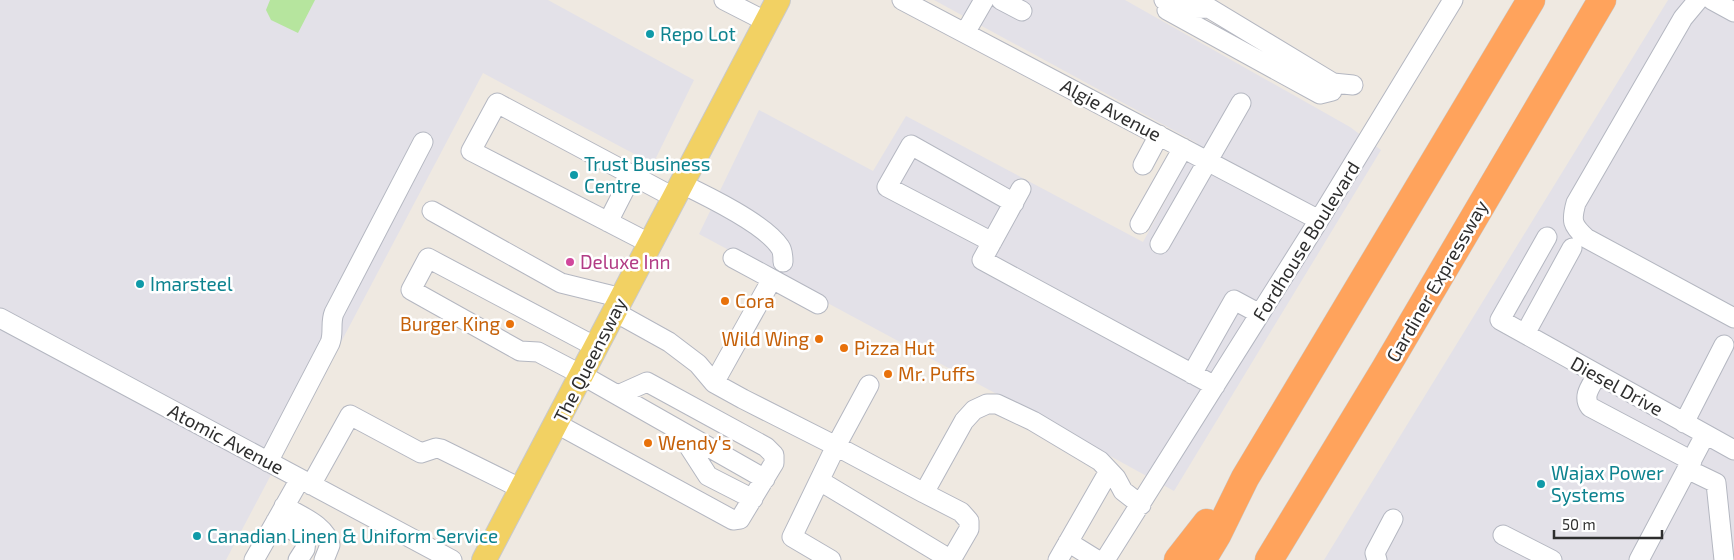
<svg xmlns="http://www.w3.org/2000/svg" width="1734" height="560" font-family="'Exo 2',sans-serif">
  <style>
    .industrial { fill: #e3e1e8 }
    .green { fill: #b6e59e }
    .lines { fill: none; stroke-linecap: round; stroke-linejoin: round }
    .minor-casing { stroke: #b4b7c1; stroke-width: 21 }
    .major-casing { stroke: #c9c9c9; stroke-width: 26 }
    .highway-casing { stroke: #c9c9c9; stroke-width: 29 }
    .minor { stroke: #fff; stroke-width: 19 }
    .major { stroke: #f2d163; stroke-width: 24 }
    .highway { stroke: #ffa35c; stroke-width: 28 }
    .culture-dot { fill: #0f9aa8; stroke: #fff; stroke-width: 2 }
    .hotel-dot { fill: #d1479c; stroke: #fff; stroke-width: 2 }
    .food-dot { fill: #e8710a; stroke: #fff; stroke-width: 2 }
    .labels { text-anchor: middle; stroke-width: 5; stroke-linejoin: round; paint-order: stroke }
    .culture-label { font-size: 19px; fill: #0d838f; stroke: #fff; text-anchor: start }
    .street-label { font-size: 19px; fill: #2e2e2e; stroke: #fff }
    .hotel-label { font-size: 19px; fill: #b23c85; stroke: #fff; text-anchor: start }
    .food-label { font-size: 19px; fill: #c56008; stroke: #fff; text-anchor: start }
  </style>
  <rect width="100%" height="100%" fill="#efe9e1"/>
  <path class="industrial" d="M 0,0 L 548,0 L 694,80 L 653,164 L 483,73 L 226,560 L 0,560 Z
    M 934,0 L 1125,0 L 1350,127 L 1381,150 L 1174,491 L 1006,399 L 699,234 L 759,110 L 873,171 L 906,116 L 1143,242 L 1197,143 Z
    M 1668,0 L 1734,0 L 1734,560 L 1324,560 Z"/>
  <path class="green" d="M 270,0 L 315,0 L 298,33 L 271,20 L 266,10 Z"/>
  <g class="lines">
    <defs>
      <path id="minor" d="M 724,0 L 767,22
        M 902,0 L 1319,220
        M 1001,0 L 1022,11
        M 1164,0 L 1180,9 L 1209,8 L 1333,83 L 1353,85
        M 1698,0 L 1683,18 L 1576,203 C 1571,221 1572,225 1586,238 L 1734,318
        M 1712,0 L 1734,12
        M 1167,10 L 1320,94 L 1332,91
        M 965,33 L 984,0
        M 1143,165 L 1159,135
        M 632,175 L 675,198
        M 682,184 C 707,196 765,224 780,247 C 783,251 783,257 783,262
        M 1021,189 L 982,260 L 1215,386
        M 432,211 L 561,283 L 622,298
        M 608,222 L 632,175 L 497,103 L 471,151 L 651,244
        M 1140,224 L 1183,148
        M 1547,237 L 1500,320 L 1734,450
        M 992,242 L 887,187 L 911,145 L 1014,203
        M 1160,244 L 1241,103
        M 772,279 L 818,304
        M 615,312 L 669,342 L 698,364 L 714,383 L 743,399 L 836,446 L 869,385
        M 0,318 L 452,560
        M 1525,334 L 1572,248
        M 596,347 L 428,258 L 411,290 L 520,351 L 538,352 L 582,375 L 765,479
        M 1192,374 L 1234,300 L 1260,314
        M 1597,375 C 1591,386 1582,396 1590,407 L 1692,461
        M 714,383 L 772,279 L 733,258
        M 1684,423 L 1724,345
        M 557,424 L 733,520 L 740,519 L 774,463 L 774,455 L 766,447 L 647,382 L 618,395
        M 676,438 L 688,445 L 708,476 L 753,499
        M 268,462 L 330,343 C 334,333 330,323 334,313 L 423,142
        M 1687,469 L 1716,483 L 1724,560
        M 820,481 L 951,560 L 969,529 L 969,521 L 961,512 L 924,493 L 964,421 L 974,410 L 987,404 L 997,404 L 1033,421 L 1100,461 L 1116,478 L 1123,491 L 1141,505
        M 311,485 L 350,415 L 421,453 L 436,448 L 441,449 L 522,489
        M 284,506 C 300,516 326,525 330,545 L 324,560
        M 276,521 L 301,535 L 306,540 L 305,549 L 298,560
        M 1503,535 L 1552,560
        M 1068,542 L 1097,560
        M 254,560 L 300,479
        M 831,560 L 792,537 L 836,446 L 924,493
        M 1058,560 L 1109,471
        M 1105,560 L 1319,220 L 1453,0
        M 1377,560 L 1375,553 L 1393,519
        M 1639,560 L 1705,435"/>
      <path id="major" d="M 484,560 L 778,0"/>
      <path id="highway" d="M 1178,560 L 1207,523
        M 1202,560 L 1217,535 L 1245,478 L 1531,0
        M 1269,560 L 1385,369 L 1602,0"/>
    </defs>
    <use href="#minor" class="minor-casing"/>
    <use href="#major" class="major-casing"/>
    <use href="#highway" class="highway-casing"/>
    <use href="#minor" class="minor"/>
    <use href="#major" class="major"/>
    <use href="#highway" class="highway"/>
  </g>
  <g class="culture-dot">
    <circle cx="650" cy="34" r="5"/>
    <circle cx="574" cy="175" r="5"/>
    <circle cx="140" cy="284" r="5"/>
    <circle cx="1541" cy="484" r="5"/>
    <circle cx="197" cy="536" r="5"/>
  </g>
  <circle class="hotel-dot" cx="570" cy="262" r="5"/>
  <g class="food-dot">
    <circle cx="725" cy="301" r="5"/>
    <circle cx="510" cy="324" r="5"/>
    <circle cx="819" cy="339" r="5"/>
    <circle cx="844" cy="348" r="5"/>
    <circle cx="888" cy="374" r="5"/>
    <circle cx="648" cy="443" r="5"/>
  </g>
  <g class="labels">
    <g class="culture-label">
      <text x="660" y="41">Repo Lot</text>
      <text x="584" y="171">Trust Business<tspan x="584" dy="22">Centre</tspan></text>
      <text x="150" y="291">Imarsteel</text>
      <text x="1551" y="480">Wajax Power<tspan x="1551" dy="22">Systems</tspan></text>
      <text x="207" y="543">Canadian Linen &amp; Uniform Service</text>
    </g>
    <g class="street-label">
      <text transform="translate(1111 110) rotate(28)" y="7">Algie Avenue</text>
      <text transform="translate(1306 241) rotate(-58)" y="7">Fordhouse Boulevard</text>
      <text transform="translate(1437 281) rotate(-60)" y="7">Gardiner Expressway</text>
      <text transform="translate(590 360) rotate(-63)" y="7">The Queensway</text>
      <text transform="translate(1617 386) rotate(29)" y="7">Diesel Drive</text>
      <text transform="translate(226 439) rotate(28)" y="7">Atomic Avenue</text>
    </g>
    <g class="hotel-label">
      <text x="580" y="269">Deluxe Inn</text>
    </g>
    <g class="food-label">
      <text x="735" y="308">Cora</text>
      <text x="500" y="331" text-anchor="end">Burger King</text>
      <text x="809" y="346" text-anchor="end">Wild Wing</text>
      <text x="854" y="355">Pizza Hut</text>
      <text x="898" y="381">Mr. Puffs</text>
      <text x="658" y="450">Wendy's</text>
    </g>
  </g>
  <path d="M1554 530v8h108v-8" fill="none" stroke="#2e2e2e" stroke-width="2.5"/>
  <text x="1562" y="530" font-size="15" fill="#2e2e2e" stroke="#ffffff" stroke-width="4" paint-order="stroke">50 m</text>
</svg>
